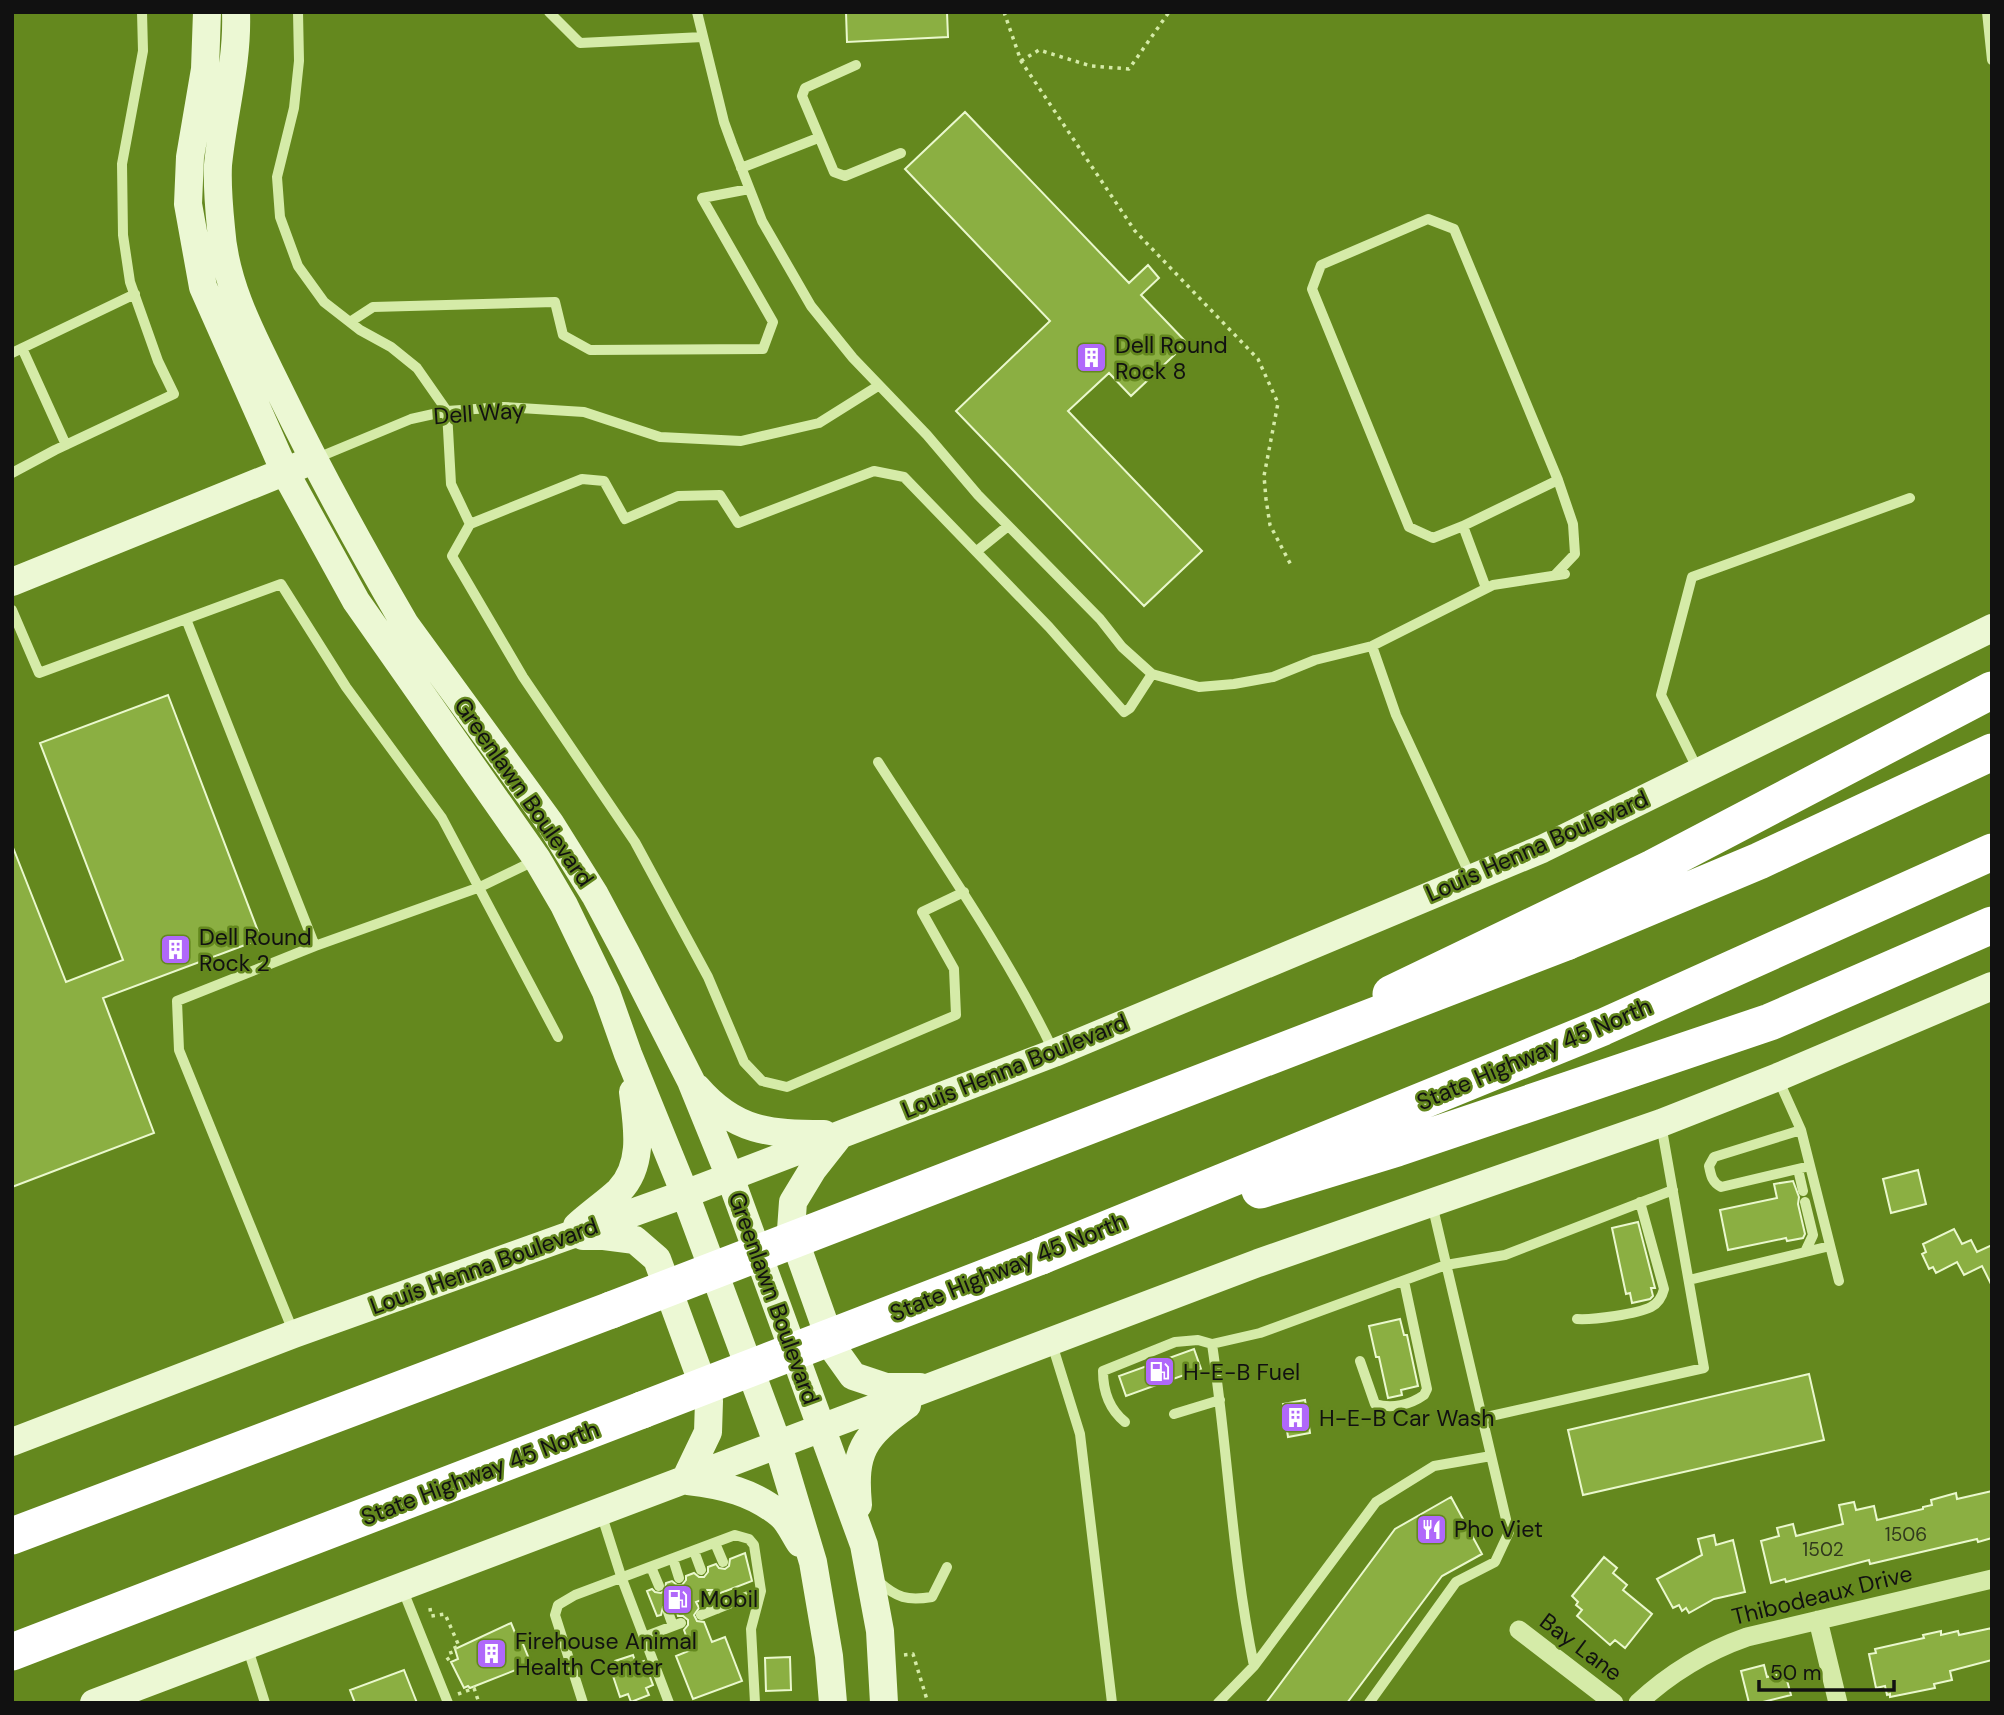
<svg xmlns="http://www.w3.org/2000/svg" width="2004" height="1715" font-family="'DM Sans',sans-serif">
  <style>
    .building { fill: #8baf42; stroke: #eaf8cd; stroke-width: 2 }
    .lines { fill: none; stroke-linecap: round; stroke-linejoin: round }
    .path { stroke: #d5eba8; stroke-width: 3.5; stroke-dasharray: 3.5 5; stroke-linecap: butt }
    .lane { stroke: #d5eba8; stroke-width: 10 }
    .street { stroke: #d5eba8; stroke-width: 19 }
    .secondary { stroke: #ecf8d4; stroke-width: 28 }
    .highway { stroke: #fff; stroke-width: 37 }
    .highway-bridge { stroke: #fff; stroke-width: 37 }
    .labels { text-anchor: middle; stroke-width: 5; stroke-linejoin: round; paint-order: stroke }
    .number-label { font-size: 19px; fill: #30381d }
    .poi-label { font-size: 23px; fill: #111; stroke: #64881e; text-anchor: start }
    .street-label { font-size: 23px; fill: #111; stroke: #64881e }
  </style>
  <rect width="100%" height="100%" fill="#64881e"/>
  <path class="building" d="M 846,12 L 947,12 L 948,37 L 847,42 Z
    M 965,112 L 1129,283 L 1148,265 L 1159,278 L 1141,295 L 1187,343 L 1131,396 L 1109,373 L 1068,411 L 1202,551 L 1144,606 L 956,411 L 1050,321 L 905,169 Z
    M 168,695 L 261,939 L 103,998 L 154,1133 L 12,1187 L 12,845 L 66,982 L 123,960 L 40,743 Z
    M 1918,1170 L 1926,1204 L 1891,1213 L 1883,1179 Z
    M 1793,1181 L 1799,1197 L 1798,1204 L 1805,1234 L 1803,1238 L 1787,1241 L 1786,1238 L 1728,1250 L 1720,1210 L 1777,1198 L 1774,1184 Z
    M 1638,1222 L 1655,1288 L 1651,1288 L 1653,1296 L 1650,1299 L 1632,1303 L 1630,1293 L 1626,1294 L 1612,1228 Z
    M 1954,1229 L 1962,1244 L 1971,1240 L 1977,1252 L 1992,1245 L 1992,1286 L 1982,1266 L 1964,1275 L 1957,1262 L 1936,1273 L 1933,1267 L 1929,1269 L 1922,1254 L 1926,1252 L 1923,1244 Z
    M 1400,1319 L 1404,1335 L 1407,1335 L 1418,1386 L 1401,1390 L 1402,1395 L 1388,1398 L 1379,1357 L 1376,1357 L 1369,1326 Z
    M 1194,1349 L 1201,1369 L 1126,1396 L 1119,1376 Z
    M 1809,1374 L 1824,1440 L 1583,1495 L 1568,1430 Z
    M 1305,1400 L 1310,1433 L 1288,1437 L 1283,1404 Z
    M 1992,1491 L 1992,1538 L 1978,1542 L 1977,1539 L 1870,1564 L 1869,1560 L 1786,1582 L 1785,1579 L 1771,1583 L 1761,1541 L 1779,1536 L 1777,1528 L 1793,1524 L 1796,1536 L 1843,1524 L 1839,1505 L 1854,1502 L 1856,1510 L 1874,1506 L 1877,1520 L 1923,1509 L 1923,1507 L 1932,1505 L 1931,1500 L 1956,1493 L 1957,1499 Z
    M 1451,1497 L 1482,1554 L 1442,1576 L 1347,1703 L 1266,1703 L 1395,1529 Z
    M 1714,1535 L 1716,1545 L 1733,1540 L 1745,1592 L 1714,1599 L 1689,1613 L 1686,1608 L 1682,1611 L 1679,1605 L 1673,1608 L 1657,1579 L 1702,1555 L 1698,1539 Z
    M 745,1553 L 752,1581 L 718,1594 L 715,1590 L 707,1590 L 704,1595 L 704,1599 L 696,1602 L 699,1608 L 694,1615 L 697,1621 L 704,1622 L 712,1642 L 725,1637 L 742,1681 L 693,1699 L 676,1656 L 691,1650 L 684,1630 L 688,1625 L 688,1620 L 683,1616 L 678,1616 L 676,1609 L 669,1605 L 663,1607 L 661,1615 L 657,1616 L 647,1591 L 652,1589 L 655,1592 L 661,1593 L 665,1590 L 666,1583 L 672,1581 L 677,1585 L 682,1585 L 686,1580 L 686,1576 L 694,1573 L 699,1577 L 704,1577 L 708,1572 L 708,1567 L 716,1564 L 719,1568 L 725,1569 L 729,1566 L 730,1559 Z
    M 1604,1557 L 1617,1568 L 1613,1573 L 1627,1585 L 1623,1590 L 1652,1614 L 1625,1648 L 1615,1640 L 1610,1645 L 1577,1616 L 1582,1610 L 1576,1605 L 1578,1602 L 1572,1596 Z
    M 511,1623 L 518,1640 L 521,1639 L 531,1664 L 470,1688 L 468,1686 L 464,1688 L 451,1662 L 458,1659 L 455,1649 Z
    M 1992,1628 L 1992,1660 L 1950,1671 L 1952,1680 L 1934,1684 L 1935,1688 L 1890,1697 L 1890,1694 L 1887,1695 L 1885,1686 L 1876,1688 L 1869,1654 L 1876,1653 L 1875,1649 L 1924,1638 L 1923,1635 L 1941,1631 L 1941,1635 L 1958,1631 L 1959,1635 Z
    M 633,1655 L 636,1664 L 644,1661 L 653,1685 L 646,1688 L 649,1695 L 631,1702 L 628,1694 L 620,1697 L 612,1673 L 618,1671 L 615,1661 Z
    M 790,1657 L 791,1690 L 766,1691 L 765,1658 Z
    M 1764,1665 L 1767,1677 L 1785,1673 L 1791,1695 L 1759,1703 L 1749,1703 L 1741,1671 Z
    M 404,1670 L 417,1703 L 355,1703 L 350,1690 Z"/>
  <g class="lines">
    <path class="path" d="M 1004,12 L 1021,61 L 1135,231 L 1258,359 L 1278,403 L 1264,476 L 1266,499 L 1270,525 L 1292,567
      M 1021,61 L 1039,50 L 1091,66 L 1129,69 L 1169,12
      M 430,1608 L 431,1616 L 445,1614 L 459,1646 L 450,1650 L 452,1656 L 445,1661
      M 904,1655 L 913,1654 L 928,1703
      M 458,1694 L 474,1688 L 479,1703"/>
    <path class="lane" d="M 298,12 L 299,61 L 294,108 L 277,177 L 280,217 L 298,266 L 324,302 L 360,330 L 391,347 L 417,368 L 447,411 L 451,484 L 470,524 L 582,479 L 604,481 L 625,519 L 678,496 L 720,495 L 738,523 L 874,471 L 904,477 L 1049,627 L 1124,712 L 1130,708 L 1152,674
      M 549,12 L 580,43 L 703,37
      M 697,12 L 724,122 L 732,144 L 762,221 L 811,306 L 853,358 L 927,435 L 978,495 L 1100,619 L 1122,647 L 1152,674 L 1199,687 L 1234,684 L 1273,677 L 1315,660 L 1372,646 L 1493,585 L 1565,574
      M 1987,12 L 1992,60
      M 856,65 L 805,88 L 802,96 L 834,172 L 845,176 L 901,153
      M 741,168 L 818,138
      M 350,322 L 373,307 L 555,302 L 563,335 L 590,350 L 763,349 L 773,322 L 702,198 L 749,189
      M 22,348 L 66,445
      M 12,353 L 135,294
      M 317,458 L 411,419 L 447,411 L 504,407 L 584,412 L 660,437 L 741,441 L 819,423 L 878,386
      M 12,473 L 55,450 L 174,394 L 158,361 L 130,282 L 123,235 L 122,164 L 143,51 L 142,12
      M 470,524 L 452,556 L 523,677 L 635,842 L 708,977 L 744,1062 L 762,1081 L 787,1087 L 956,1015 L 954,969 L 922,912 L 964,892
      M 1463,526 L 1558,480
      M 977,551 L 1008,526
      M 1486,588 L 1463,526 L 1433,538 L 1409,527 L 1312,289 L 1321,265 L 1428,219 L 1454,229 L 1558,480 L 1573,524 L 1575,554 L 1555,575
      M 12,610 L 39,673 L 281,584 L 346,687 L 442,818 L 558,1037
      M 186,619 L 315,946
      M 1372,646 L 1396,715 L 1471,877
      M 878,762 C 939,857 1005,950 1054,1052
      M 1697,768 L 1661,695 L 1692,577 L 1910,498
      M 1779,1081 L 1801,1130 L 1839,1281
      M 1801,1130 L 1714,1157 L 1709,1166 C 1711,1176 1712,1182 1721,1187 L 1810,1166
      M 1798,1169 L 1803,1191
      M 1805,1252 L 1813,1235 L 1805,1202
      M 1689,1280 L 1830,1246
      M 1577,1319 C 1594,1320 1637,1314 1651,1307 C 1659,1303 1662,1297 1664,1289 L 1640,1202
      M 293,1331 L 179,1050 L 177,1001 L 315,946 L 480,887 L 536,860
      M 1052,1344 L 1080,1434 L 1112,1703
      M 1212,1344 C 1228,1451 1232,1560 1254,1666
      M 1360,1361 L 1375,1404 C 1392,1409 1410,1405 1424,1395 L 1427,1389 L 1404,1281
      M 1174,1414 L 1220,1400
      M 1482,1418 L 1704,1368 L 1661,1124
      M 1125,1422 C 1109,1409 1103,1392 1103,1371 L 1175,1342 L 1198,1340 L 1212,1344 L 1260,1333 L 1446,1265 L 1505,1255 L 1673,1190
      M 601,1513 L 622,1579 L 669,1703
      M 715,1543 L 723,1562
      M 694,1551 L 701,1570
      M 673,1559 L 679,1578
      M 651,1567 L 659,1586
      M 878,1581 C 897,1598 907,1601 932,1597 L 947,1567
      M 402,1588 L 448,1703
      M 711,1596 L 717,1609
      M 668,1612 L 673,1626
      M 701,1615 L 761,1591
      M 644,1637 L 681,1623
      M 247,1646 L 265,1703
      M 583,1703 L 555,1615 L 558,1605 L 575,1595 L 735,1535 L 749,1539 L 754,1545 L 761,1591 L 751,1629 L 755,1703
      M 1218,1703 L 1254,1666 L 1376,1502 L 1434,1466 L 1491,1456
      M 1369,1703 L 1456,1582 L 1495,1562 L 1509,1532 L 1432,1204"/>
    <path class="street" d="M 1818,1620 L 1838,1703
      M 1519,1630 L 1614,1703
      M 1638,1703 C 1669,1674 1707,1651 1747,1637 L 1992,1579"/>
    <path class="secondary" d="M 207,12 L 205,69 L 190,157 L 188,204 L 203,287 L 285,472 L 356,601 L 537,859 L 564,905 L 606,992 L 628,1054 L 685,1194 L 778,1445 L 813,1562 L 829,1656 L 833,1703
      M 236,12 C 238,63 223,114 218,165 C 217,185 219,208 221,228 C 225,289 256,342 282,396 C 320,474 362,550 405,624 L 550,823 L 595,895 L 626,953 L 691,1081 L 730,1177 L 864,1545 L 880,1631 L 884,1703
      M 12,582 L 301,465
      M 697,1088 C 735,1132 770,1134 824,1134
      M 839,1136 L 813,1169 L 793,1202 L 791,1230 L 833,1348 L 853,1376 L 886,1387 L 920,1387
      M 577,1226 C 590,1214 606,1203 619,1191 C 645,1164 637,1125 633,1092
      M 583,1236 L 604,1236 L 635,1240 L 657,1259 L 709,1401 L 708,1432 L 685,1480
      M 12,1442 L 294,1334 L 685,1194 L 1054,1053 L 1542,849 L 1992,628
      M 688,1481 C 723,1485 753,1492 781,1515 C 789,1522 794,1534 800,1543
      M 858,1505 C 853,1451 863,1437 907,1405
      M 94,1703 L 1258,1263 L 1661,1123 L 1778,1077 L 1992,986"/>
    <path class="highway" d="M 1566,942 L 1759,861 L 1992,752
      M 1391,994 L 1653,868 L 1992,690
      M 1260,1190 L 1397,1148 L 1770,1022 L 1992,925
      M 1041,1256 L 1603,1027 L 1992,852
      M 12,1536 L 611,1310
      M 12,1652 L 642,1410"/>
    <path class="highway-bridge" d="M 611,1310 L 1566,942
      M 642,1410 L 1041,1256"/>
  </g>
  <defs>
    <symbol id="building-square" viewBox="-11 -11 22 22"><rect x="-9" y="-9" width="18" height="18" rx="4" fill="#b068fa" stroke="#64881e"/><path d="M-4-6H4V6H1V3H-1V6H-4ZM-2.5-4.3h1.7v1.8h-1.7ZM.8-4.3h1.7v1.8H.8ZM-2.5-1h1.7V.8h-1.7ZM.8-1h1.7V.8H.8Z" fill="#fff"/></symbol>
    <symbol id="fuel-square" viewBox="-11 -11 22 22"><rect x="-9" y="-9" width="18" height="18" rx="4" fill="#b068fa" stroke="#64881e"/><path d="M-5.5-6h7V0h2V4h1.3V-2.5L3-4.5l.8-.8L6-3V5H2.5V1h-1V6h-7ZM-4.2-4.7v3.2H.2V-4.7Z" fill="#fff"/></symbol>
    <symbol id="restaurant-square" viewBox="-11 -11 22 22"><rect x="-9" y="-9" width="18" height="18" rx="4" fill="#b068fa" stroke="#64881e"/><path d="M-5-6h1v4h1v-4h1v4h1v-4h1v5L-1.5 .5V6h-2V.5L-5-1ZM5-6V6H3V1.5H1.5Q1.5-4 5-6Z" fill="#fff"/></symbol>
  </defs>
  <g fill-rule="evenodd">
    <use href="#building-square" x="1074" y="340" width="35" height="35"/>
    <use href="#building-square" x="158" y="932" width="35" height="35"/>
    <use href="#fuel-square" x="1142" y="1354" width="35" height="35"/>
    <use href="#building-square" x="1278" y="1400" width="35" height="35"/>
    <use href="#restaurant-square" x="1414" y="1512" width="35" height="35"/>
    <use href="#fuel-square" x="660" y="1582" width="35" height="35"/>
    <use href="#building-square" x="474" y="1636" width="35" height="35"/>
  </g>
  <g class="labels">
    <g class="number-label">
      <text x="1906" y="1541">1506</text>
      <text x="1823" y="1556">1502</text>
    </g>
    <g class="poi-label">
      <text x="1115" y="353">Dell Round<tspan x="1115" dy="26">Rock 8</tspan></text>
      <text x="199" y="945">Dell Round<tspan x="199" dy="26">Rock 2</tspan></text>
      <text x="1183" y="1380">H-E-B Fuel</text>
      <text x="1319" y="1426">H-E-B Car Wash</text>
      <text x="1454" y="1537">Pho Viet</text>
      <text x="700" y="1607">Mobil</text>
      <text x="515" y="1649">Firehouse Animal<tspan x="515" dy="26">Health Center</tspan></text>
    </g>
    <g class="street-label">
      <text transform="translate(479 413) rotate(-4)" y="8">Dell Way</text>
      <text transform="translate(524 792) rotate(55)" y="8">Greenlawn Boulevard</text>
      <text transform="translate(1537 846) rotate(-24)" y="8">Louis Henna Boulevard</text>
      <text transform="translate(1534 1054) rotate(-23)" y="8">State Highway 45 North</text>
      <text transform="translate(1015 1066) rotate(-22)" y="8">Louis Henna Boulevard</text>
      <text transform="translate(484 1266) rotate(-20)" y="8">Louis Henna Boulevard</text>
      <text transform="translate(1008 1267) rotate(-22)" y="8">State Highway 45 North</text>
      <text transform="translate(774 1298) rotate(70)" y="8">Greenlawn Boulevard</text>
      <text transform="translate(480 1473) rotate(-21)" y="8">State Highway 45 North</text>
      <text transform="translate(1822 1595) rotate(-14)" y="8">Thibodeaux Drive</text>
      <text transform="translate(1581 1647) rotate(37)" y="8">Bay Lane</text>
    </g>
  </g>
  <rect width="2004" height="1715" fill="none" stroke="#111111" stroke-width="28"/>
  <path d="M1759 1680v10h135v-10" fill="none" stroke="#111111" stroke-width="3.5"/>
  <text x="1770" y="1680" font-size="21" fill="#111111" stroke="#64881e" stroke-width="5" paint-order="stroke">50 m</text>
</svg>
